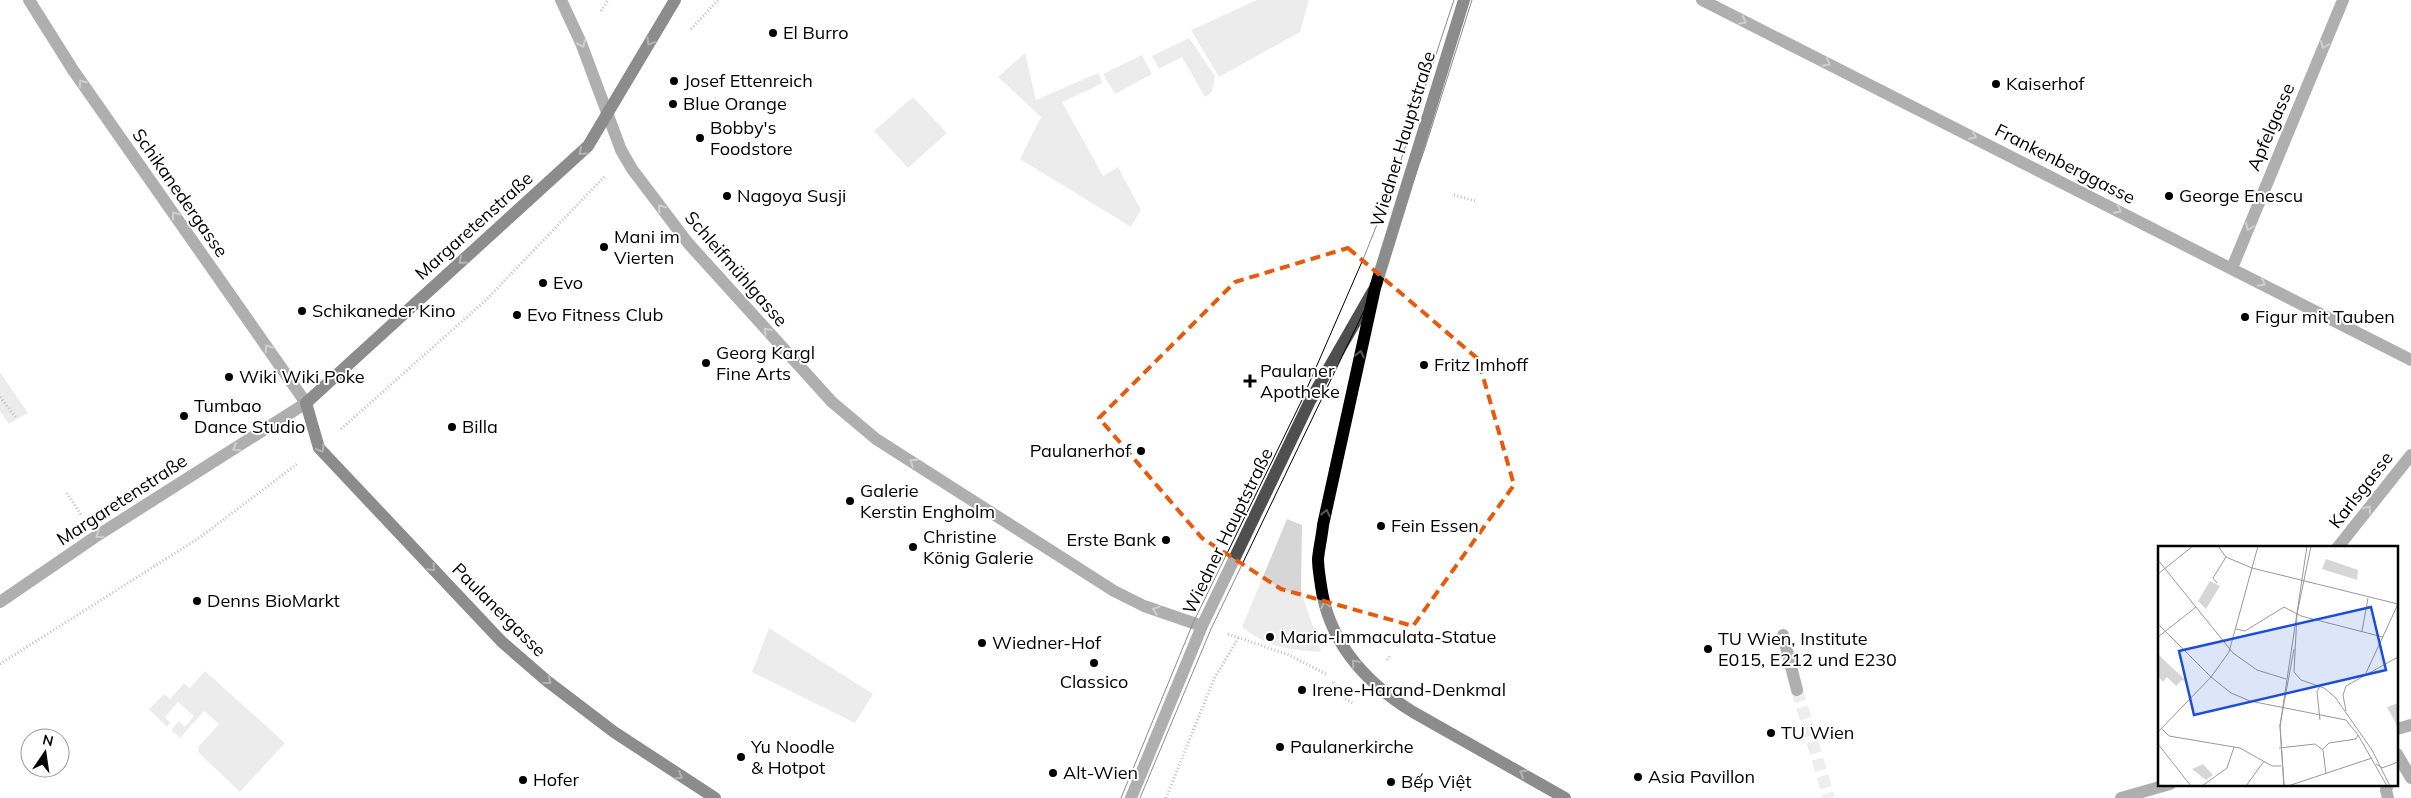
<svg xmlns="http://www.w3.org/2000/svg" width="2411" height="798" font-family="Mulish,sans-serif">
  <style>
    .green { fill: #d6d6d6 }
    .lines { fill: none; stroke-linecap: round; stroke-linejoin: round }
    .minor-tunnel { stroke: #d9d9d9; stroke-width: 12; stroke-dasharray: 12 6; stroke-linecap: butt }
    .path { stroke: #717171; stroke-width: 3; stroke-dasharray: 1 2.5; stroke-linecap: butt }
    .minor { stroke: #4f4f4f; stroke-width: 12 }
    .major { stroke: #000; stroke-width: 12 }
    .tram { stroke: #000; stroke-width: 1 }
    .oneway { stroke: #959595 }
    .oneway2 { stroke: #595959 }
    .marked { fill: none; stroke: #e8590c; stroke-width: 4; stroke-dasharray: 10 6; stroke-linejoin: round }
    .poi-dot { fill: #000; stroke: #fff; stroke-width: 2 }
    .labels { text-anchor: middle; stroke-width: 4; stroke-linejoin: round; paint-order: stroke }
    .poi-label { font-size: 18px; fill: #000; stroke: #fff; text-anchor: start }
    .street-label { font-size: 18px; fill: #000; stroke: #fff }
    .inset-road { fill: none; stroke: #999; stroke-width: 1 }
    .view { fill: #1d4ed8; fill-opacity: 0.15; stroke: #1d4ed8; stroke-width: 2.5 }
    .inset-edge { fill: none; stroke: #000; stroke-width: 2.5 }
  </style>
  <rect width="100%" height="100%" fill="#fff"/>
  <path class="green" d="M 1257,0 L 1309,0 L 1300,32 L 1219,77 L 1191,30 Z
    M 1189,38 L 1215,76 L 1212,92 L 1205,97 L 1182,57 L 1159,69 L 1152,56 Z
    M 1025,53 L 1036,100 L 1098,73 L 1103,83 L 1062,102 L 1103,176 L 1118,167 L 1141,210 L 1131,227 L 1020,159 L 1041,117 L 998,77 Z
    M 1142,55 L 1152,74 L 1115,94 L 1103,74 Z
    M 913,97 L 947,133 L 908,168 L 874,131 Z
    M 0,372 L 28,413 L 9,424 L 0,411 Z
    M 1287,519 L 1302,525 L 1301,590 L 1321,652 C 1289,650 1268,648 1242,627 Z
    M 769,628 L 873,694 L 855,723 L 752,672 Z
    M 205,671 L 285,743 L 240,792 L 199,753 L 198,747 L 219,724 L 204,711 L 180,738 L 171,730 L 179,721 L 185,727 L 194,716 L 178,702 L 165,717 L 170,723 L 167,727 L 149,709 L 164,694 L 170,699 L 184,683 L 190,688 Z"/>
  <g class="lines">
    <path class="minor-tunnel" d="M 1797,690 L 1829,798"/>
    <path class="path" d="M 601,11 L 608,0
      M 691,29 L 718,0
      M 1454,195 L 1476,201
      M 0,397 L 17,419
      M 341,429 L 486,300 L 605,176
      M 67,493 L 81,515
      M 1228,634 L 1289,655 L 1328,675
      M 1387,660 L 1391,654
      M 0,664 L 199,538 L 297,464
      M 1333,682 L 1344,698 L 1354,704
      M 1166,798 L 1214,679 L 1239,637"/>
    <path class="minor" d="M 561,0 L 581,43 L 621,150 L 632,169 L 688,243 L 832,402 L 876,439 L 1114,591 L 1144,606 L 1202,626
      M 1702,0 L 2411,360
      M 2232,268 L 2343,0
      M 2338,547 L 2411,455
      M 0,602 L 95,537 L 306,403 L 73,70 L 29,0
      M 1783,635 L 1797,690
      M 2397,729 L 2411,725
      M 2397,754 L 2411,778
      M 2388,784 L 2386,790 L 2388,798
      M 1131,798 L 1202,626 L 1310,401 L 1373,291
      M 2121,798 L 2170,784"/>
    <path class="major" d="M 675,0 L 588,146 L 306,403 L 319,448 L 502,642 L 547,681 L 614,732 L 715,798
      M 1464,0 L 1375,288 L 1323,525 C 1322,536 1319,548 1318,559 C 1318,568 1320,578 1321,586 C 1329,643 1366,683 1413,712 L 1565,798"/>
    <path class="tram" d="M 1121,798 L 1193,623 L 1301,402 L 1364,257 L 1392,187 L 1454,0
      M 1140,798 L 1211,629 L 1375,288 L 1425,148 L 1472,0"/>
  </g>
  <defs><path id="oneway-chevron" d="M-2-3.5L2.5 0L-2 3.5" fill="none" stroke-width="1.6" stroke-linecap="round" stroke-linejoin="round" transform="scale(1.25)"/></defs>
  <g class="oneway">
    <use href="#oneway-chevron" transform="translate(1743 21) rotate(27)"/>
    <use href="#oneway-chevron" transform="translate(582 44) rotate(67)"/>
    <use href="#oneway-chevron" transform="translate(2324 45) rotate(113)"/>
    <use href="#oneway-chevron" transform="translate(1827 63) rotate(27)"/>
    <use href="#oneway-chevron" transform="translate(82 83) rotate(-125)"/>
    <use href="#oneway-chevron" transform="translate(1973 136) rotate(27)"/>
    <use href="#oneway-chevron" transform="translate(661 208) rotate(-128)"/>
    <use href="#oneway-chevron" transform="translate(2118 210) rotate(27)"/>
    <use href="#oneway-chevron" transform="translate(175 215) rotate(-125)"/>
    <use href="#oneway-chevron" transform="translate(2249 227) rotate(113)"/>
    <use href="#oneway-chevron" transform="translate(2262 283) rotate(27)"/>
    <use href="#oneway-chevron" transform="translate(767 331) rotate(-132)"/>
    <use href="#oneway-chevron" transform="translate(268 348) rotate(-125)"/>
    <use href="#oneway-chevron" transform="translate(236 448) rotate(148)"/>
    <use href="#oneway-chevron" transform="translate(913 462) rotate(-147)"/>
    <use href="#oneway-chevron" transform="translate(2368 509) rotate(-52)"/>
    <use href="#oneway-chevron" transform="translate(99 535) rotate(147)"/>
    <use href="#oneway-chevron" transform="translate(1156 610) rotate(-161)"/>
  </g>
  <g class="oneway2">
    <use href="#oneway-chevron" transform="translate(650 42) rotate(121)"/>
    <use href="#oneway-chevron" transform="translate(582 152) rotate(138)"/>
    <use href="#oneway-chevron" transform="translate(462 261) rotate(138)"/>
    <use href="#oneway-chevron" transform="translate(1360 354) rotate(-78)"/>
    <use href="#oneway-chevron" transform="translate(321 449) rotate(59)"/>
    <use href="#oneway-chevron" transform="translate(1326 513) rotate(-78)"/>
    <use href="#oneway-chevron" transform="translate(432 568) rotate(46)"/>
    <use href="#oneway-chevron" transform="translate(1325 605) rotate(-103)"/>
    <use href="#oneway-chevron" transform="translate(1355 663) rotate(-131)"/>
    <use href="#oneway-chevron" transform="translate(548 681) rotate(39)"/>
    <use href="#oneway-chevron" transform="translate(1523 773) rotate(-151)"/>
    <use href="#oneway-chevron" transform="translate(679 776) rotate(32)"/>
  </g>
  <path d="M0 0H2411V798H0ZM 1348,248 L 1478,359 L 1514,485 L 1413,626 L 1281,589 L 1202,538 L 1099,418 L 1235,282 Z" fill="#fff" fill-opacity=".55" fill-rule="evenodd"/>
  <path class="marked" d="M 1348,248 L 1478,359 L 1514,485 L 1413,626 L 1281,589 L 1202,538 L 1099,418 L 1235,282 Z"/>
  <g class="poi-dot">
    <circle cx="773" cy="33" r="5"/>
    <circle cx="674" cy="81" r="5"/>
    <circle cx="1996" cy="84" r="5"/>
    <circle cx="673" cy="104" r="5"/>
    <circle cx="700" cy="138" r="5"/>
    <circle cx="727" cy="196" r="5"/>
    <circle cx="2169" cy="196" r="5"/>
    <circle cx="604" cy="247" r="5"/>
    <circle cx="543" cy="283" r="5"/>
    <circle cx="302" cy="311" r="5"/>
    <circle cx="517" cy="315" r="5"/>
    <circle cx="2245" cy="317" r="5"/>
    <circle cx="706" cy="363" r="5"/>
    <circle cx="1424" cy="365" r="5"/>
    <circle cx="229" cy="377" r="5"/>
    <path d="M1247.5 373.5h5v5h5v5h-5v5h-5v-5h-5v-5h5z"/>
    <circle cx="184" cy="416" r="5"/>
    <circle cx="452" cy="427" r="5"/>
    <circle cx="1141" cy="451" r="5"/>
    <circle cx="850" cy="501" r="5"/>
    <circle cx="1381" cy="526" r="5"/>
    <circle cx="1166" cy="540" r="5"/>
    <circle cx="913" cy="547" r="5"/>
    <circle cx="197" cy="601" r="5"/>
    <circle cx="1270" cy="637" r="5"/>
    <circle cx="982" cy="643" r="5"/>
    <circle cx="1708" cy="649" r="5"/>
    <circle cx="1094" cy="663" r="5"/>
    <circle cx="1302" cy="690" r="5"/>
    <circle cx="1771" cy="733" r="5"/>
    <circle cx="1280" cy="747" r="5"/>
    <circle cx="741" cy="757" r="5"/>
    <circle cx="1053" cy="773" r="5"/>
    <circle cx="1638" cy="777" r="5"/>
    <circle cx="523" cy="780" r="5"/>
    <circle cx="1391" cy="782" r="5"/>
  </g>
  <g class="labels">
    <g class="poi-label">
      <text x="783" y="39">El Burro</text>
      <text x="684" y="87">Josef Ettenreich</text>
      <text x="2006" y="90">Kaiserhof</text>
      <text x="683" y="110">Blue Orange</text>
      <text x="710" y="134">Bobby's<tspan x="710" dy="21">Foodstore</tspan></text>
      <text x="737" y="202">Nagoya Susji</text>
      <text x="2179" y="202">George Enescu</text>
      <text x="614" y="243">Mani im<tspan x="614" dy="21">Vierten</tspan></text>
      <text x="553" y="289">Evo</text>
      <text x="312" y="317">Schikaneder Kino</text>
      <text x="527" y="321">Evo Fitness Club</text>
      <text x="2255" y="323">Figur mit Tauben</text>
      <text x="716" y="359">Georg Kargl<tspan x="716" dy="21">Fine Arts</tspan></text>
      <text x="1434" y="371">Fritz Imhoff</text>
      <text x="1260" y="377">Paulaner<tspan x="1260" dy="21">Apotheke</tspan></text>
      <text x="239" y="383">Wiki Wiki Poke</text>
      <text x="194" y="412">Tumbao<tspan x="194" dy="21">Dance Studio</tspan></text>
      <text x="462" y="433">Billa</text>
      <text x="1131" y="457" text-anchor="end">Paulanerhof</text>
      <text x="860" y="497">Galerie<tspan x="860" dy="21">Kerstin Engholm</tspan></text>
      <text x="1391" y="532">Fein Essen</text>
      <text x="923" y="543">Christine<tspan x="923" dy="21">König Galerie</tspan></text>
      <text x="1156" y="546" text-anchor="end">Erste Bank</text>
      <text x="207" y="607">Denns BioMarkt</text>
      <text x="1280" y="643">Maria-Immaculata-Statue</text>
      <text x="1718" y="645">TU Wien, Institute<tspan x="1718" dy="21">E015, E212 und E230</tspan></text>
      <text x="992" y="649">Wiedner-Hof</text>
      <text x="1094" y="688" text-anchor="middle">Classico</text>
      <text x="1312" y="696">Irene-Harand-Denkmal</text>
      <text x="1781" y="739">TU Wien</text>
      <text x="751" y="753">Yu Noodle<tspan x="751" dy="21">&amp; Hotpot</tspan></text>
      <text x="1290" y="753">Paulanerkirche</text>
      <text x="1063" y="779">Alt-Wien</text>
      <text x="1648" y="783">Asia Pavillon</text>
      <text x="533" y="786">Hofer</text>
      <text x="1401" y="788">Bếp Việt</text>
    </g>
    <g class="street-label">
      <text transform="translate(2271 127) rotate(-67)" y="6">Apfelgasse</text>
      <text transform="translate(1403 139) rotate(-73)" y="6">Wiedner Hauptstraße</text>
      <text transform="translate(2065 164) rotate(27)" y="6">Frankenberggasse</text>
      <text transform="translate(180 193) rotate(55)" y="6">Schikanedergasse</text>
      <text transform="translate(474 226) rotate(-42)" y="6">Margaretenstraße</text>
      <text transform="translate(736 269) rotate(49)" y="6">Schleifmühlgasse</text>
      <text transform="translate(2361 490) rotate(-52)" y="6">Karlsgasse</text>
      <text transform="translate(122 500) rotate(-33)" y="6">Margaretenstraße</text>
      <text transform="translate(1228 531) rotate(-64)" y="6">Wiedner Hauptstraße</text>
      <text transform="translate(499 610) rotate(45)" y="6">Paulanergasse</text>
    </g>
  </g>
  <g transform="translate(2158 546)">
    <rect width="240" height="240" fill="#fff"/>
    <path d="M 168,13 L 200,24 L 199,34 L 164,23 ZM 52,35 L 62,40 L 48,63 L 40,55 ZM 1,109 L 9,117 L 31,137 L 24,134 L 18,140 L 9,131 L 5,136 L 0,130 ZM 240,157 L 240,181 L 229,161 ZM 45,218 L 55,229 L 48,234 L 34,223 Z" fill="#d6d6d6"/>
    <path class="inset-road" d="M 60,0 L 68,11 L 94,22 L 240,58M 100,0 L 71,106 L 53,131 L 73,147 L 92,155 L 188,174 L 200,189 L 229,240M 153,0 L 139,68 L 136,126 L 143,134 L 166,142 L 177,151 L 214,204 L 232,240M 0,14 L 75,107 L 99,124 L 128,133M 0,28 L 35,0M 59,37 L 55,32 L 68,11M 0,78 L 53,131 L 0,186M 78,83 L 87,85 L 126,61 L 143,70 L 225,91M 204,85 L 210,52M 0,91 L 38,61M 208,127 L 240,58M 188,165 L 185,149 L 188,140 L 240,111M 162,174 L 159,146 L 162,140M 3,182 L 11,190 L 82,202 L 114,220 L 123,220M 0,198 L 33,240M 121,202 L 157,198 L 165,204M 165,203 L 171,197 L 198,193 L 200,189M 165,204 L 168,228M 218,218 L 224,222 L 240,216M 44,240 L 69,222 L 76,201M 88,240 L 106,215M 126,240 L 122,179 L 136,103M 126,240 L 122,180 L 149,0M 130,240 L 214,212"/>
    <path class="view" d="M 213,61 L 228,124 L 36,169 L 21,105 Z"/>
    <rect width="240" height="240" class="inset-edge"/>
  </g>
  <g transform="translate(45 753) rotate(13)"><circle r="24" fill="#ffffff" stroke="#999999"/>
  <path d="M0-4L9 19L0 12L-9 19Z" fill="#000000"/>
  <text y="-8" font-size="14" font-weight="bold" text-anchor="middle" fill="#000000">N</text>
  </g>
</svg>
